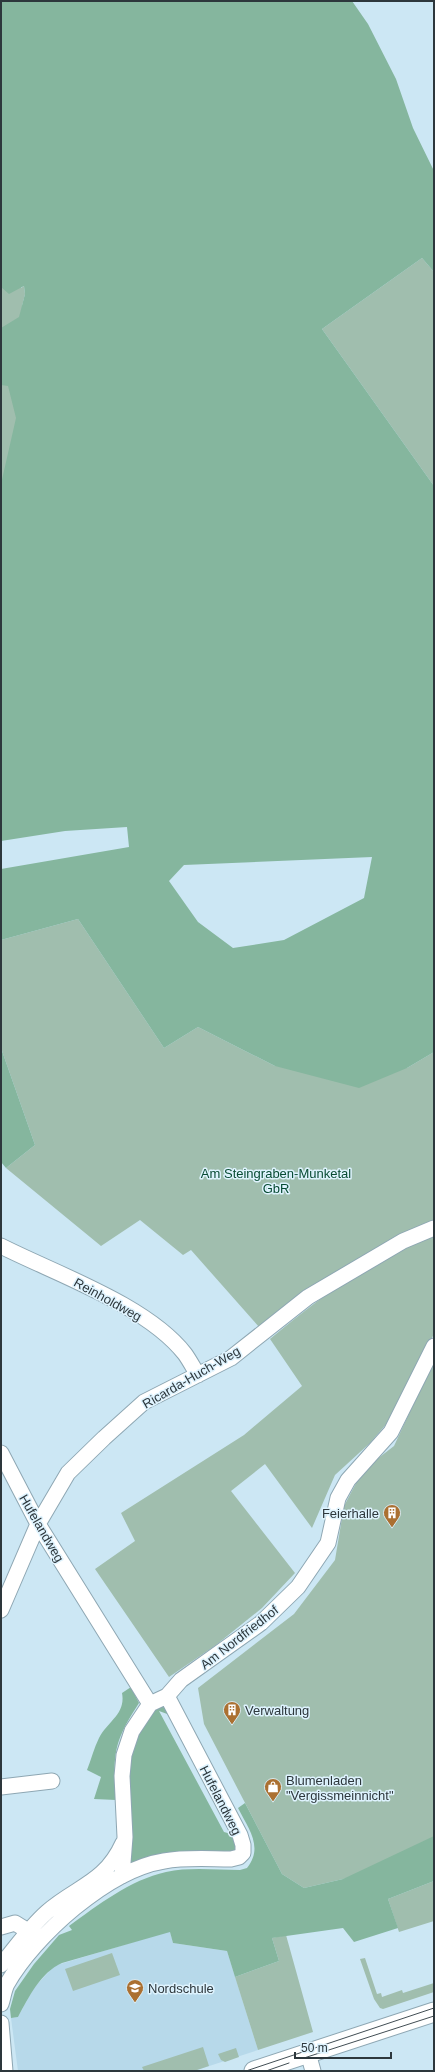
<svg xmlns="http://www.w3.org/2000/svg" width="435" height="2072" font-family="Arial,sans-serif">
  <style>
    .built { fill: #b7d9ea }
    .green { fill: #a0beae }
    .forest { fill: #85b69e; fill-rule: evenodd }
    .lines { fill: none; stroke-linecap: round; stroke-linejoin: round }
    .minor-casing { stroke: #8ea7b3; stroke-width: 17 }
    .tertiary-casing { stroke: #8ea7b3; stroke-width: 21 }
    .minor { stroke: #fff; stroke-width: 15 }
    .tertiary { stroke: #fff; stroke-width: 19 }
    .tram { stroke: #424e54; stroke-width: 1 }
    .labels { text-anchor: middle; stroke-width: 3; stroke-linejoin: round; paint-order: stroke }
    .park-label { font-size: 13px; fill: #084b33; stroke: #def3fe }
    .street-label { font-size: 13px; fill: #2d373c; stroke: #def3fe }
    .poi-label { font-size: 13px; fill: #2d373c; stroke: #def3fe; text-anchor: start }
  </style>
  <rect width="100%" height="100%" fill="#cce7f4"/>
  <path class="built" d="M 170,1931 L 173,1943 L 227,1951 L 258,2050 L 194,2071 L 18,2071 L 11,2018 L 18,2017 L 33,1989 L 54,1966 Z"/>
  <path class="green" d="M 1,63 L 21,288 L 24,286 L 25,294 L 22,306 L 40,510 L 1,558 Z
    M 422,258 L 434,272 L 434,486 L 322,329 Z
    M 78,919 L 164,1048 L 198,1027 L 275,1066 L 407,1068 L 434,1052 L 434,1222 L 259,1327 L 191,1250 L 183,1255 L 140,1220 L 101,1246 L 6,1168 L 35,1145 L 1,1048 L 1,940 Z
    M 434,1236 L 434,1334 L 388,1422 L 370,1443 L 335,1475 L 312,1528 L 265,1464 L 231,1491 L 295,1573 L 262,1608 L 216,1645 L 169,1677 L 95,1569 L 135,1541 L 121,1513 L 244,1435 L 302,1386 L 270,1339 C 320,1297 373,1258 434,1236 Z
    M 434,1360 L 434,1869 L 343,1879 L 304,1888 L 282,1874 L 204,1724 L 198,1688 L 294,1614 L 335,1560 L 344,1506 L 363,1470 L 394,1446 Z
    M 434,1881 L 434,1921 L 399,1932 L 388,1899 Z
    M 286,1935 L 313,2032 L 258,2050 L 235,1977 L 279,1961 L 272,1938 Z
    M 112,1953 L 120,1975 L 73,1991 L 65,1969 Z
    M 365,1958 L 377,1994 L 381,1993 L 382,1997 L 402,1990 L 403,1993 L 434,1983 L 434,1992 L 383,2009 L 380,2008 L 374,1999 L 360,1959 Z
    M 203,2047 L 209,2066 L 194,2071 L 144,2071 L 142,2067 Z
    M 236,2048 L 239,2057 L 225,2062 L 221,2060 L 218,2054 Z"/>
  <path class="forest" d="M 1,1 L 352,1 L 368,24 L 396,79 L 413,128 L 434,171 L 434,272 L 422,258 L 322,329 L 434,486 L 434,1052 L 407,1068 L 359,1088 L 275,1066 L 198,1027 L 164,1048 L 78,919 L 1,940 L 1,869 L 129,847 L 127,827 L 65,831 L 1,841 L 1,484 L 16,418 L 8,386 L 1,385 L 1,328 L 19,317 L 25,294 L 24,286 L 9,294 L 1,287 ZM 372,857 L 364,898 L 284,940 L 233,948 L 198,922 L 169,881 L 184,865 Z
    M 1,1048 L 35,1145 L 6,1168 L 1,1162 Z
    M 131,1687 L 139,1703 C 113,1743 113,1754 116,1800 L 94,1799 L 101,1777 L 87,1770 C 91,1760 94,1748 99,1738 C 108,1721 126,1714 122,1693 Z
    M 162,1705 L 170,1715 L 159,1711 L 224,1832 L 238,1836 L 238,1846 L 233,1854 L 131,1865 L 129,1862 L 127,1770 L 134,1744 L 147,1718 L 155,1708 Z
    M 245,1803 L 282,1874 L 304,1888 L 343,1879 L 434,1836 L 434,1881 L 388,1899 L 398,1928 L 354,1942 L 343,1928 L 272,1938 L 279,1961 L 235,1977 L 227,1951 L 173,1943 L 170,1932 L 62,1963 C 40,1973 29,1997 18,2017 L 11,2018 L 10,2009 L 15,1991 L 34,1964 L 59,1935 L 72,1930 L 69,1926 C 98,1905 130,1880 166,1872 C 189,1867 216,1870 240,1870 L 247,1868 C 264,1847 248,1828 238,1808 Z"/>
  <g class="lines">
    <defs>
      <path id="minor" d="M 1,1246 C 56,1274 147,1305 185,1354 C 190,1361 194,1369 198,1375
        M 1,1453 L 38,1524 L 150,1704
        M 1,1610 L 38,1524 L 68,1473 L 104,1438 L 144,1402 L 231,1358 L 308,1297 L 403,1241 L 434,1228
        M 1,1787 L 52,1781
        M 122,1876 L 125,1837 L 122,1776 L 124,1755 L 132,1731 L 150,1704 L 167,1696 L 181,1680 L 261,1623 L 298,1587 L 328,1543 L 338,1498 L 348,1480 L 391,1432 L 434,1346
        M 1,1927 L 15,1923 L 28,1931
        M 1,1965 C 16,1947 29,1928 47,1912 C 77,1886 105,1883 123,1843
        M 1,2004 C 3,1998 4,1990 7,1984 C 35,1935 108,1870 164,1861 C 186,1857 209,1859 231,1859 L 239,1857 L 243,1853 L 243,1845 L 240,1835 L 167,1696
        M 1,2023 L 5,2071
        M 308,2053 L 313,2071"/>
      <path id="tertiary" d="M 254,2071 L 434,2012"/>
    </defs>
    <use href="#minor" class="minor-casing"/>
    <use href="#tertiary" class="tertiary-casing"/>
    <use href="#minor" class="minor"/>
    <use href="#tertiary" class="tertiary"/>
    <path class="tram" d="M 304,2058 L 434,2016
      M 246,2071 L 434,2008
      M 266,2071 L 289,2063"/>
  </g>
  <defs>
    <symbol id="building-pin" viewBox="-11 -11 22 30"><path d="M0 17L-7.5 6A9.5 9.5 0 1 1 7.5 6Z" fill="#ab7031" stroke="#def3fe"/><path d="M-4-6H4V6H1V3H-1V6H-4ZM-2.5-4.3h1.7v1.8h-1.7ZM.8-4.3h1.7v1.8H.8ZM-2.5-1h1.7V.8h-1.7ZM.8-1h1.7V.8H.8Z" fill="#fff"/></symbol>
    <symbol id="shop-pin" viewBox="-11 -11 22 30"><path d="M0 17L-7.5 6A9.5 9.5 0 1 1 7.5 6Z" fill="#ab7031" stroke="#def3fe"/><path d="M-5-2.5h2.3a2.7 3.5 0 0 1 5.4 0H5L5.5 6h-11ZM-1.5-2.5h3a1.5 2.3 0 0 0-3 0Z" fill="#fff"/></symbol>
    <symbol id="school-pin" viewBox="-11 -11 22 30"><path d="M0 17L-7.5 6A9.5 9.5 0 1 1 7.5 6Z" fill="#ab7031" stroke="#def3fe"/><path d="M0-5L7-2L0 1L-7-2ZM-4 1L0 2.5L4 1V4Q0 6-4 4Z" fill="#fff"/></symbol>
  </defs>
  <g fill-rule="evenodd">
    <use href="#building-pin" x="382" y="1503" width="20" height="27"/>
    <use href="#building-pin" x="222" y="1700" width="20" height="27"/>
    <use href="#shop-pin" x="263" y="1777" width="20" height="27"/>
    <use href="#school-pin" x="125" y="1978" width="20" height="27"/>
  </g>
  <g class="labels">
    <g class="park-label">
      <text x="276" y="1178">Am Steingraben-Munketal<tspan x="276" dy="15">GbR</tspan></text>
    </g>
    <g class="street-label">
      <text transform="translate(108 1299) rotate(29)" y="5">Reinholdweg</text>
      <text transform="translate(191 1377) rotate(-30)" y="5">Ricarda-Huch-Weg</text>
      <text transform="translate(42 1528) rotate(60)" y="5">Hufelandweg</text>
      <text transform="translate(239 1637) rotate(-38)" y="5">Am Nordfriedhof</text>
      <text transform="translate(221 1800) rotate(63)" y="5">Hufelandweg</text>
    </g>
    <g class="poi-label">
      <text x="379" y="1518" text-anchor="end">Feierhalle</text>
      <text x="245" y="1715">Verwaltung</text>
      <text x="286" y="1785">Blumenladen<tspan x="286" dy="15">"Vergissmeinnicht"</tspan></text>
      <text x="148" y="1993">Nordschule</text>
    </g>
  </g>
  <rect width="435" height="2072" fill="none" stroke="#2d373c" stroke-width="4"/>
  <path d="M295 2052v6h96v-6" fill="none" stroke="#2d373c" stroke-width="2"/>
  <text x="301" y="2052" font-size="12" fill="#2d373c" stroke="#def3fe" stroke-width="3" paint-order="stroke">50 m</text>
</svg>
